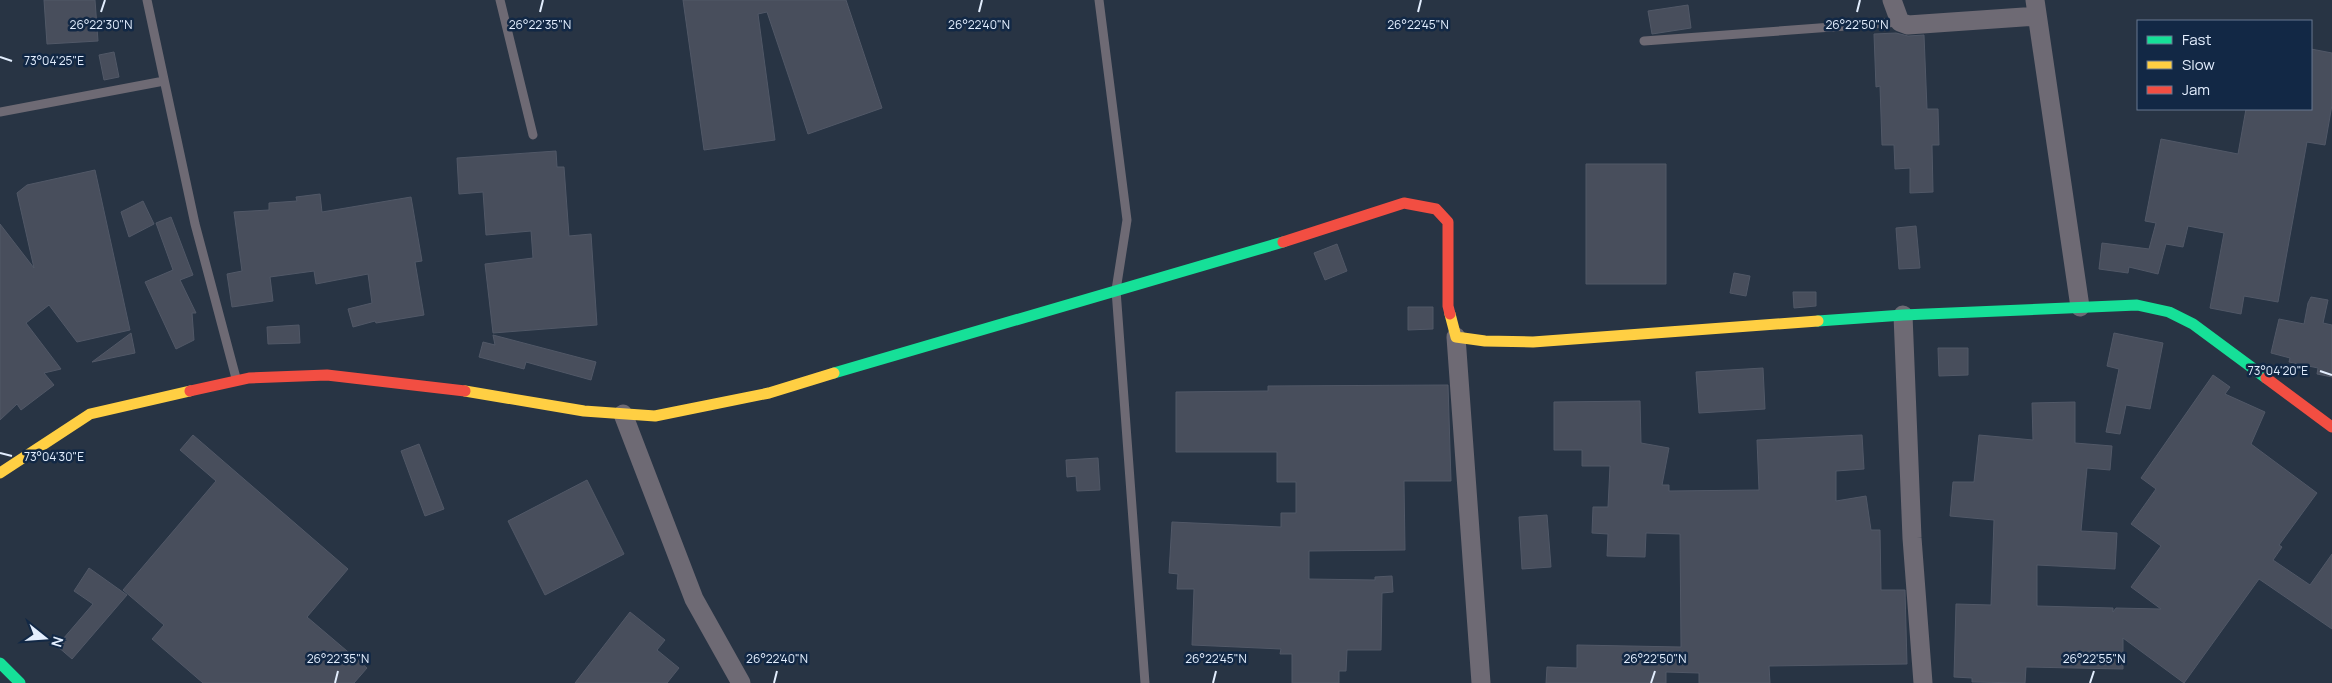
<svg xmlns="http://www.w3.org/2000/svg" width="2332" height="683" font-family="Manrope,sans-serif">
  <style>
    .building { fill: #484e5c; stroke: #515867 }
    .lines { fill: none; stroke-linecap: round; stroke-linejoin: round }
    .lane { stroke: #6e6a74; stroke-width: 9 }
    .street { stroke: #6e6a74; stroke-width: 19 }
    .fast { stroke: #16e098; stroke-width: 11 }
    .slow { stroke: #ffcf43; stroke-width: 11 }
    .jam { stroke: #f24e42; stroke-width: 11 }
    .ticks { fill: none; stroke: #e3eefe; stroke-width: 2 }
    .ticks-label { font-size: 12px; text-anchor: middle; fill: #e3eefe; stroke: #122845; stroke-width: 5; stroke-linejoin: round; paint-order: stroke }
  </style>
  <rect width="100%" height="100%" fill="#283444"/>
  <path class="building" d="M 44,0 L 95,0 L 98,41 L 47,44 Z
    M 683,0 L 846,0 L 882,108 L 808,134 L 767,12 L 758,14 L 775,140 L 704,150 Z
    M 1688,5 L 1691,28 L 1652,34 L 1648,11 Z
    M 1896,33 L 1908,36 L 1924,35 L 1927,109 L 1938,109 L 1939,145 L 1932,145 L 1933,192 L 1910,193 L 1910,168 L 1895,169 L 1894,145 L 1882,145 L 1880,86 L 1876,87 L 1874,34 Z
    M 2311,49 L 2332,53 L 2332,105 L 2325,145 L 2307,142 L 2278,302 L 2244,296 L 2241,314 L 2210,308 L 2224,233 L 2188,226 L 2183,247 L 2166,244 L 2158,274 L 2129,267 L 2128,273 L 2099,269 L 2102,243 L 2149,249 L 2156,223 L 2145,221 L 2161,139 L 2238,154 L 2246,109 L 2311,109 Z
    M 114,52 L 119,77 L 104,80 L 99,55 Z
    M 556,151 L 557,167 L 564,167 L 569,236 L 591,234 L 597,325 L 493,333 L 485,264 L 533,258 L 531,231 L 486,235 L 483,192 L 459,194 L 457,158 Z
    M 1586,164 L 1666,164 L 1666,284 L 1586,284 Z
    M 95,170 L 130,330 L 77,342 L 49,305 L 26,323 L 61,369 L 44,373 L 54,385 L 21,410 L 17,404 L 0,420 L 0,224 L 34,268 L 17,193 L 27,185 Z
    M 320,194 L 322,212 L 411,197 L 422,261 L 415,262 L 424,315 L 376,323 L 375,321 L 353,327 L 348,309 L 372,303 L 368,274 L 316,284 L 314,271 L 270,277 L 273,301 L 232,307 L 227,274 L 242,271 L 234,212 L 269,210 L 269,203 L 297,201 L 296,197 Z
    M 143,201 L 154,224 L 129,237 L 121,212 Z
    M 171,217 L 193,275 L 180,280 L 196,313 L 192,313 L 194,340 L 176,349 L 145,282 L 173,270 L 156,223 Z
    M 1916,226 L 1920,268 L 1899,269 L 1896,228 Z
    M 1337,244 L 1347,271 L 1325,280 L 1314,253 Z
    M 1734,273 L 1750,276 L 1746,296 L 1730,293 Z
    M 1793,292 L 1816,292 L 1816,306 L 1794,308 Z
    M 2311,297 L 2328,300 L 2323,323 L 2332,325 L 2332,377 L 2317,374 L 2318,368 L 2289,362 L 2290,358 L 2271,353 L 2279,319 L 2304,324 L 2308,303 Z
    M 1408,307 L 1433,307 L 1433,329 L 1408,330 Z
    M 299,325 L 300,343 L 268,344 L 267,327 Z
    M 131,333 L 135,353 L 92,362 Z
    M 2114,333 L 2163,343 L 2150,409 L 2126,405 L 2120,434 L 2106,432 L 2119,369 L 2107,366 Z
    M 493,335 L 596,362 L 591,380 L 526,362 L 524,369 L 479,357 L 483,342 L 495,345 Z
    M 1938,348 L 1968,348 L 1968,375 L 1939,376 Z
    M 1763,368 L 1765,409 L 1699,413 L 1696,372 Z
    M 2213,375 L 2230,387 L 2225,394 L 2265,412 L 2251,444 L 2317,493 L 2279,545 L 2282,547 L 2273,560 L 2310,585 L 2332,554 L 2332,629 L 2259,579 L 2184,683 L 2123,638 L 2123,669 L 2026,667 L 2025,683 L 1972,682 L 1972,678 L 1954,677 L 1956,604 L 1991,605 L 1994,520 L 1950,516 L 1953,482 L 1974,482 L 1979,435 L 2033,440 L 2032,403 L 2075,402 L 2075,443 L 2112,446 L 2110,470 L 2087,468 L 2081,531 L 2117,533 L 2115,569 L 2037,565 L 2037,606 L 2113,608 L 2113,612 L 2116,608 L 2161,609 L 2131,587 L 2161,546 L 2131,524 L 2156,489 L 2141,478 Z
    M 1448,385 L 1451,481 L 1404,481 L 1405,550 L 1309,551 L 1309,579 L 1375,580 L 1375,577 L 1392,576 L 1393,592 L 1382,593 L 1381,650 L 1347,650 L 1346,671 L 1339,671 L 1339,683 L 1292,683 L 1292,654 L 1280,654 L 1281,649 L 1192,645 L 1194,589 L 1177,589 L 1178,574 L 1169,573 L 1172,522 L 1281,527 L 1281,513 L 1296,513 L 1296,482 L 1277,482 L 1277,452 L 1176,452 L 1176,392 L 1268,391 L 1268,386 Z
    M 1640,401 L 1641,443 L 1669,448 L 1662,485 L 1669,485 L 1669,491 L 1759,490 L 1757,440 L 1862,435 L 1864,469 L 1836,471 L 1836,501 L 1866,496 L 1871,530 L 1880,530 L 1881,590 L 1905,590 L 1907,664 L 1769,666 L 1770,683 L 1699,683 L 1699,673 L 1666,672 L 1666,683 L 1546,683 L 1547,667 L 1577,668 L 1577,645 L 1681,647 L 1680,534 L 1646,533 L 1645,557 L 1607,556 L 1608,534 L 1592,533 L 1593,507 L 1608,507 L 1610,466 L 1582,466 L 1582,450 L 1554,450 L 1554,402 Z
    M 193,435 L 348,569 L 307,617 L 367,668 L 354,683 L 203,683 L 152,639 L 164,625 L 123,590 L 216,481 L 180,450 Z
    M 419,444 L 444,509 L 425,516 L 401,451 Z
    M 1098,458 L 1100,490 L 1077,491 L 1076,476 L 1067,477 L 1066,460 Z
    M 587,480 L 624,554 L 545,595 L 508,521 Z
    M 1547,515 L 1551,567 L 1522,569 L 1519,517 Z
    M 89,568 L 127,595 L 72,659 L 57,646 L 93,604 L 74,591 Z
    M 630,612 L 665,640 L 657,650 L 679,668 L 667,683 L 575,683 Z"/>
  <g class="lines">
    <path class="lane" d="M 147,0 L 195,224 L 236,378
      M 500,0 L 533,135
      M 1099,0 L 1127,220 L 1116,290 L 1145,683
      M 1644,41 L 1900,22
      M 0,112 L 164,81"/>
    <path class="street" d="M 1892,0 L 1900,22 L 1908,25 L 2037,16
      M 2035,0 L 2080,307
      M 1903,315 L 1912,538 L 1923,683
      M 1456,337 L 1481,683
      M 623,414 L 694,599 L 741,683"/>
    <path class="fast" d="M 1818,321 L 1903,315 L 2137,305 L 2169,312 L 2193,324 L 2266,378
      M 834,373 L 1283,242
      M 0,663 L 20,683"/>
    <path class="slow" d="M 1450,314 L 1456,337 L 1485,341 L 1533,342 L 1818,321
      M 465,391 L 584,411 L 655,416 L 769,393 L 834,373
      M 0,473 L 90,414 L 190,391"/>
    <path class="jam" d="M 1283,242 L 1404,203 L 1436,209 L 1448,222 L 1448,306 L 1450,314
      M 2266,378 L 2332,427
      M 190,391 L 249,378 L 327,375 L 465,391"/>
  </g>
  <path class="ticks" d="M 101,12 L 105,0M 540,12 L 543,0M 979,12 L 982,0M 1418,12 L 1421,0M 1857,12 L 1860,0M 0,57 L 12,61M 2320,371 L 2332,375M 0,453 L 12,456M 335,683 L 338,671M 774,683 L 777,671M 1213,683 L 1216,671M 1651,683 L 1655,671M 2090,683 L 2094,671"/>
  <g class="ticks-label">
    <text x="101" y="29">26°22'30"N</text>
    <text x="540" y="29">26°22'35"N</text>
    <text x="979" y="29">26°22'40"N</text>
    <text x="1418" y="29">26°22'45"N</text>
    <text x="1857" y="29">26°22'50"N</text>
    <text x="54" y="65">73°04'25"E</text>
    <text x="2278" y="375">73°04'20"E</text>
    <text x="54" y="461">73°04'30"E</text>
    <text x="338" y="663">26°22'35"N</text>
    <text x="777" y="663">26°22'40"N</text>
    <text x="1216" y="663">26°22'45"N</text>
    <text x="1655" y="663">26°22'50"N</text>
    <text x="2094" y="663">26°22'55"N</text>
  </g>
  <rect x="2137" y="20" width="175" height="90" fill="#122845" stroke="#66778f"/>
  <rect x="2147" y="36" width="25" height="8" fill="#16e098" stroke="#66778f"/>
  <text x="2182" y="45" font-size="15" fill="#e3eefe">Fast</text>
  <rect x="2147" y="61" width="25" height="8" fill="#ffcf43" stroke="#66778f"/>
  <text x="2182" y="70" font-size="15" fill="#e3eefe">Slow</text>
  <rect x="2147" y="86" width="25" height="8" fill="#f24e42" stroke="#66778f"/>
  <text x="2182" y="95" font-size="15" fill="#e3eefe">Jam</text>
  <g transform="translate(45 638) rotate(107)" stroke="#122845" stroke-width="4" paint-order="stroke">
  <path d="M0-4L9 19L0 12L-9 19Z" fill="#e3eefe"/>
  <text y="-8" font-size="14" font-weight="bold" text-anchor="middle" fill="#e3eefe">N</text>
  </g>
</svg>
